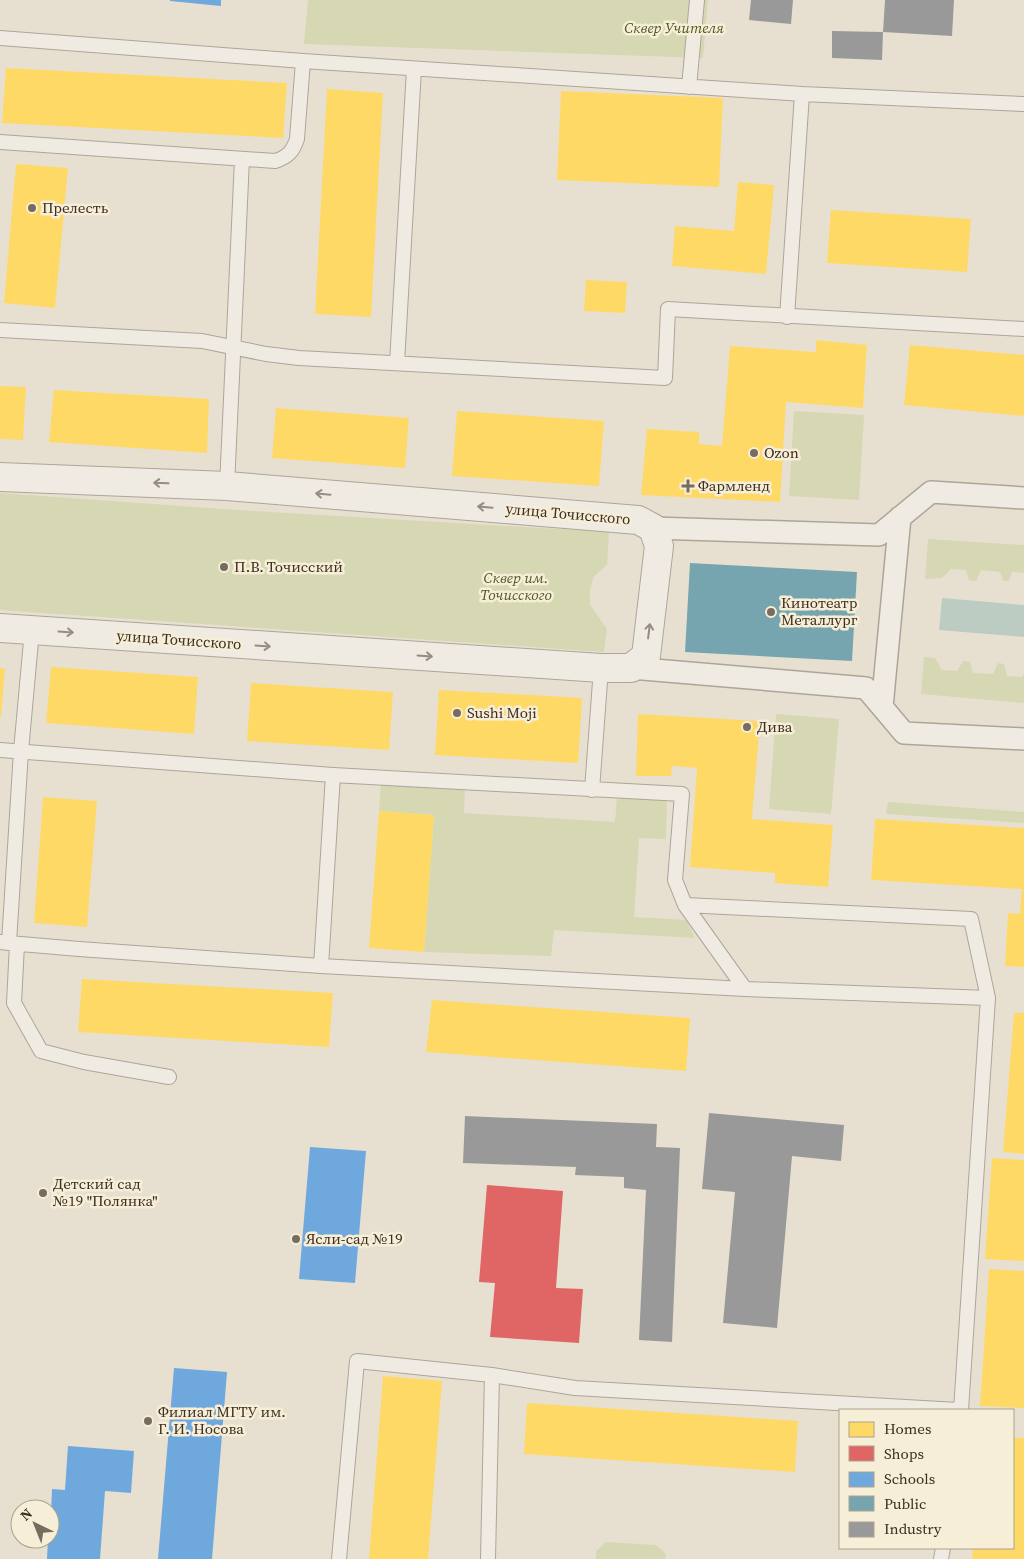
<svg xmlns="http://www.w3.org/2000/svg" width="1024" height="1559" font-family="'Source Serif 4',serif">
  <style>
    .green { fill: #d6d7b3 }
    .water { fill: #bcccc2 }
    .homes { fill: #ffd966 }
    .shops { fill: #e06666 }
    .schools { fill: #6fa8dc }
    .public { fill: #76a5af }
    .industry { fill: #999 }
    .lines { fill: none; stroke-linecap: round; stroke-linejoin: round }
    .service-casing { stroke: #ada599; stroke-width: 16 }
    .pedestrian-casing { stroke: #ada599; stroke-width: 24 }
    .minor-casing { stroke: #ada599; stroke-width: 30 }
    .service { stroke: #efebe3; stroke-width: 14 }
    .pedestrian { stroke: #efebe3; stroke-width: 21 }
    .minor { stroke: #efebe3; stroke-width: 28 }
    .oneway { stroke: #968c82 }
    .poi-dot { fill: #786c5e; stroke: #f7eed8; stroke-width: 2 }
    .labels { text-anchor: middle; stroke-width: 5; stroke-linejoin: round; paint-order: stroke }
    .park-label { font-size: 15px; font-style: italic; fill: #4d5a26; stroke: #f7eed8 }
    .poi-label { font-size: 15px; fill: #3d2e20; stroke: #f7eed8; text-anchor: start }
    .street-label { font-size: 15px; fill: #3d2e20; stroke: #f7eed8 }
  </style>
  <rect width="100%" height="100%" fill="#e7e0d1"/>
  <path class="green" d="M 308,0 L 708,0 L 703,58 L 304,44 Z
    M 794,411 L 864,415 L 859,500 L 789,496 Z
    M 0,493 L 237,510 L 609,532 L 607,565 L 594,576 L 590,589 L 590,605 L 607,629 L 604,652 L 0,610 Z
    M 928,539 L 1024,545 L 1024,573 L 1012,572 L 1009,581 L 1003,581 L 1000,572 L 981,570 L 976,581 L 969,580 L 966,570 L 951,569 L 942,578 L 925,579 Z
    M 924,657 L 935,658 L 942,670 L 957,671 L 963,661 L 970,662 L 973,673 L 993,674 L 998,663 L 1004,664 L 1007,676 L 1022,677 L 1024,673 L 1024,703 L 921,694 Z
    M 776,714 L 839,719 L 831,814 L 769,809 Z
    M 381,784 L 465,789 L 464,813 L 615,822 L 617,798 L 667,800 L 666,839 L 639,838 L 634,917 L 686,920 L 695,938 L 554,930 L 551,956 L 424,952 L 434,815 L 379,811 Z
    M 888,802 L 1024,812 L 1024,823 L 886,814 Z
    M 606,1542 L 656,1545 L 666,1554 L 665,1559 L 596,1559 L 596,1551 Z"/>
  <path class="water" d="M 942,598 L 1024,605 L 1024,637 L 939,630 Z"/>
  <path class="homes" d="M 6,68 L 287,83 L 283,138 L 2,123 Z
    M 327,89 L 383,93 L 371,317 L 315,314 Z
    M 561,91 L 723,98 L 719,187 L 557,180 Z
    M 16,164 L 68,168 L 55,308 L 4,303 Z
    M 738,182 L 774,185 L 766,274 L 672,266 L 675,226 L 734,231 Z
    M 831,210 L 971,219 L 967,272 L 827,263 Z
    M 586,280 L 627,282 L 625,313 L 584,311 Z
    M 816,340 L 867,345 L 863,408 L 786,402 L 780,502 L 641,495 L 647,429 L 699,432 L 699,444 L 722,446 L 730,346 L 816,352 Z
    M 910,345 L 1024,355 L 1024,416 L 904,405 Z
    M 0,386 L 26,387 L 23,440 L 0,439 Z
    M 54,390 L 209,399 L 207,453 L 49,442 Z
    M 276,408 L 409,418 L 405,468 L 272,458 Z
    M 457,411 L 604,421 L 599,486 L 452,476 Z
    M 51,667 L 198,677 L 194,734 L 46,723 Z
    M 0,668 L 5,669 L 1,717 L 0,717 Z
    M 251,683 L 393,692 L 389,750 L 247,741 Z
    M 439,690 L 582,698 L 578,763 L 435,755 Z
    M 638,714 L 760,721 L 752,819 L 833,825 L 828,887 L 775,883 L 775,873 L 690,867 L 697,768 L 672,766 L 671,776 L 636,776 Z
    M 43,797 L 97,801 L 87,927 L 34,923 Z
    M 379,811 L 434,815 L 424,952 L 369,948 Z
    M 875,819 L 1024,828 L 1024,967 L 1005,966 L 1008,913 L 1020,914 L 1022,889 L 871,880 Z
    M 82,979 L 333,993 L 329,1047 L 78,1032 Z
    M 432,1000 L 690,1018 L 686,1071 L 426,1052 Z
    M 1014,1013 L 1024,1013 L 1024,1154 L 1003,1152 Z
    M 992,1158 L 1024,1160 L 1024,1261 L 985,1259 Z
    M 989,1269 L 1024,1271 L 1024,1408 L 980,1406 Z
    M 383,1376 L 442,1381 L 428,1559 L 369,1559 Z
    M 527,1403 L 798,1421 L 795,1472 L 524,1454 Z
    M 1013,1438 L 1024,1438 L 1024,1559 L 972,1559 L 973,1548 L 1013,1548 Z"/>
  <path class="shops" d="M 487,1185 L 563,1191 L 556,1288 L 583,1289 L 579,1343 L 490,1337 L 495,1283 L 479,1282 Z"/>
  <path class="schools" d="M 170,0 L 221,0 L 221,6 L 170,1 Z
    M 310,1147 L 366,1151 L 355,1283 L 299,1279 Z
    M 174,1368 L 227,1372 L 212,1559 L 158,1559 Z
    M 68,1446 L 134,1451 L 131,1493 L 105,1491 L 100,1559 L 47,1559 L 48,1539 L 50,1539 L 52,1489 L 65,1490 Z"/>
  <path class="public" d="M 690,563 L 857,572 L 852,661 L 685,652 Z"/>
  <path class="industry" d="M 751,0 L 793,0 L 791,24 L 749,20 Z
    M 885,0 L 954,0 L 952,36 L 883,32 Z
    M 832,31 L 883,32 L 882,60 L 832,58 Z
    M 709,1113 L 844,1125 L 841,1161 L 792,1156 L 777,1328 L 723,1323 L 735,1192 L 702,1189 Z
    M 465,1116 L 657,1124 L 656,1147 L 680,1148 L 672,1342 L 639,1340 L 646,1190 L 624,1188 L 624,1177 L 575,1175 L 576,1167 L 463,1163 Z"/>
  <g class="lines">
    <defs>
      <path id="service" d="M 0,38 L 303,61 L 297,139 C 293,151 288,157 275,161 L 0,142
        M 303,61 L 802,94 L 1024,104
        M 689,87 L 697,0
        M 787,317 L 802,94
        M 0,330 L 202,341 L 266,354 L 299,358 L 665,378 L 668,309 L 1024,329
        M 397,363 L 414,69
        M 227,486 L 242,159
        M 0,750 L 333,775 L 682,794 L 675,880 L 685,905 L 745,989 L 988,998 L 961,1410
        M 592,790 L 601,668
        M 685,905 L 971,919 L 988,998
        M 1,942 L 9,943 L 21,751 L 32,630
        M 9,943 L 79,949 L 321,966 L 745,989
        M 17,944 L 14,1003 L 41,1051 L 84,1062 L 169,1077
        M 321,966 L 333,775
        M 339,1559 L 357,1361 L 492,1375
        M 488,1559 L 492,1375 L 575,1388 L 958,1410
        M 941,1559 L 943,1548"/>
      <path id="pedestrian" d="M 653,528 L 879,535 L 931,492 L 1024,498
        M 631,668 L 866,688 L 904,733 L 1024,739
        M 882,707 L 900,517"/>
      <path id="minor" d="M 0,477 L 227,486 L 638,520 L 653,528 L 659,546 L 646,656 L 631,668 L 601,668 L 0,628"/>
    </defs>
    <use href="#service" class="service-casing"/>
    <use href="#pedestrian" class="pedestrian-casing"/>
    <use href="#minor" class="minor-casing"/>
    <use href="#service" class="service"/>
    <use href="#pedestrian" class="pedestrian"/>
    <use href="#minor" class="minor"/>
  </g>
  <defs><path id="oneway-shaft" d="M-6 0H5M1.5-3L5.5 0L1.5 3" fill="none" stroke-width="1.6" stroke-linecap="round" stroke-linejoin="round" transform="scale(1.25)"/></defs>
  <g class="oneway">
    <use href="#oneway-shaft" transform="translate(161 483) rotate(-178)"/>
    <use href="#oneway-shaft" transform="translate(323 494) rotate(-175)"/>
    <use href="#oneway-shaft" transform="translate(485 507) rotate(-175)"/>
    <use href="#oneway-shaft" transform="translate(649 631) rotate(-83)"/>
    <use href="#oneway-shaft" transform="translate(66 632) rotate(4)"/>
    <use href="#oneway-shaft" transform="translate(263 646) rotate(4)"/>
    <use href="#oneway-shaft" transform="translate(425 656) rotate(4)"/>
  </g>
  <g class="poi-dot">
    <circle cx="32" cy="208" r="5"/>
    <circle cx="754" cy="453" r="5"/>
    <path d="M685.5 478.5h5v5h5v5h-5v5h-5v-5h-5v-5h5z"/>
    <circle cx="224" cy="567" r="5"/>
    <circle cx="771" cy="612" r="5"/>
    <circle cx="457" cy="713" r="5"/>
    <circle cx="747" cy="727" r="5"/>
    <circle cx="43" cy="1193" r="5"/>
    <circle cx="296" cy="1239" r="5"/>
    <circle cx="148" cy="1421" r="5"/>
  </g>
  <g class="labels">
    <g class="park-label">
      <text x="674" y="33">Сквер Учителя</text>
      <text x="516" y="583">Сквер им.<tspan x="516" dy="17">Точисского</tspan></text>
    </g>
    <g class="poi-label">
      <text x="42" y="213">Прелесть</text>
      <text x="764" y="458">Ozon</text>
      <text x="698" y="491">Фармленд</text>
      <text x="234" y="572">П.В. Точисский</text>
      <text x="781" y="608">Кинотеатр<tspan x="781" dy="17">Металлург</tspan></text>
      <text x="467" y="718">Sushi Moji</text>
      <text x="757" y="732">Дива</text>
      <text x="53" y="1189">Детский сад<tspan x="53" dy="17">№19 "Полянка"</tspan></text>
      <text x="306" y="1244">Ясли-сад №19</text>
      <text x="158" y="1417">Филиал МГТУ им.<tspan x="158" dy="17">Г. И. Носова</tspan></text>
    </g>
    <g class="street-label">
      <text transform="translate(568 514) rotate(5)" y="5">улица Точисского</text>
      <text transform="translate(179 640) rotate(4)" y="5">улица Точисского</text>
    </g>
  </g>
  <rect x="839" y="1409" width="175" height="140" fill="#f7eed8" stroke="#ada18e"/>
  <rect x="849" y="1422" width="25" height="15" fill="#ffd966" stroke="#ada18e"/>
  <text x="884" y="1434" font-size="15" fill="#3d2e20">Homes</text>
  <rect x="849" y="1446" width="25" height="15" fill="#e06666" stroke="#ada18e"/>
  <text x="884" y="1459" font-size="15" fill="#3d2e20">Shops</text>
  <rect x="849" y="1472" width="25" height="15" fill="#6fa8dc" stroke="#ada18e"/>
  <text x="884" y="1484" font-size="15" fill="#3d2e20">Schools</text>
  <rect x="849" y="1496" width="25" height="15" fill="#76a5af" stroke="#ada18e"/>
  <text x="884" y="1509" font-size="15" fill="#3d2e20">Public</text>
  <rect x="849" y="1522" width="25" height="15" fill="#999999" stroke="#ada18e"/>
  <text x="884" y="1534" font-size="15" fill="#3d2e20">Industry</text>
  <g transform="translate(35 1524) rotate(317)"><circle r="24" fill="#f7eed8" stroke="#ada18e"/>
  <path d="M0-4L9 19L0 12L-9 19Z" fill="#786c5e"/>
  <text y="-8" font-size="14" font-weight="bold" text-anchor="middle" fill="#3d2e20">N</text>
  </g>
</svg>
